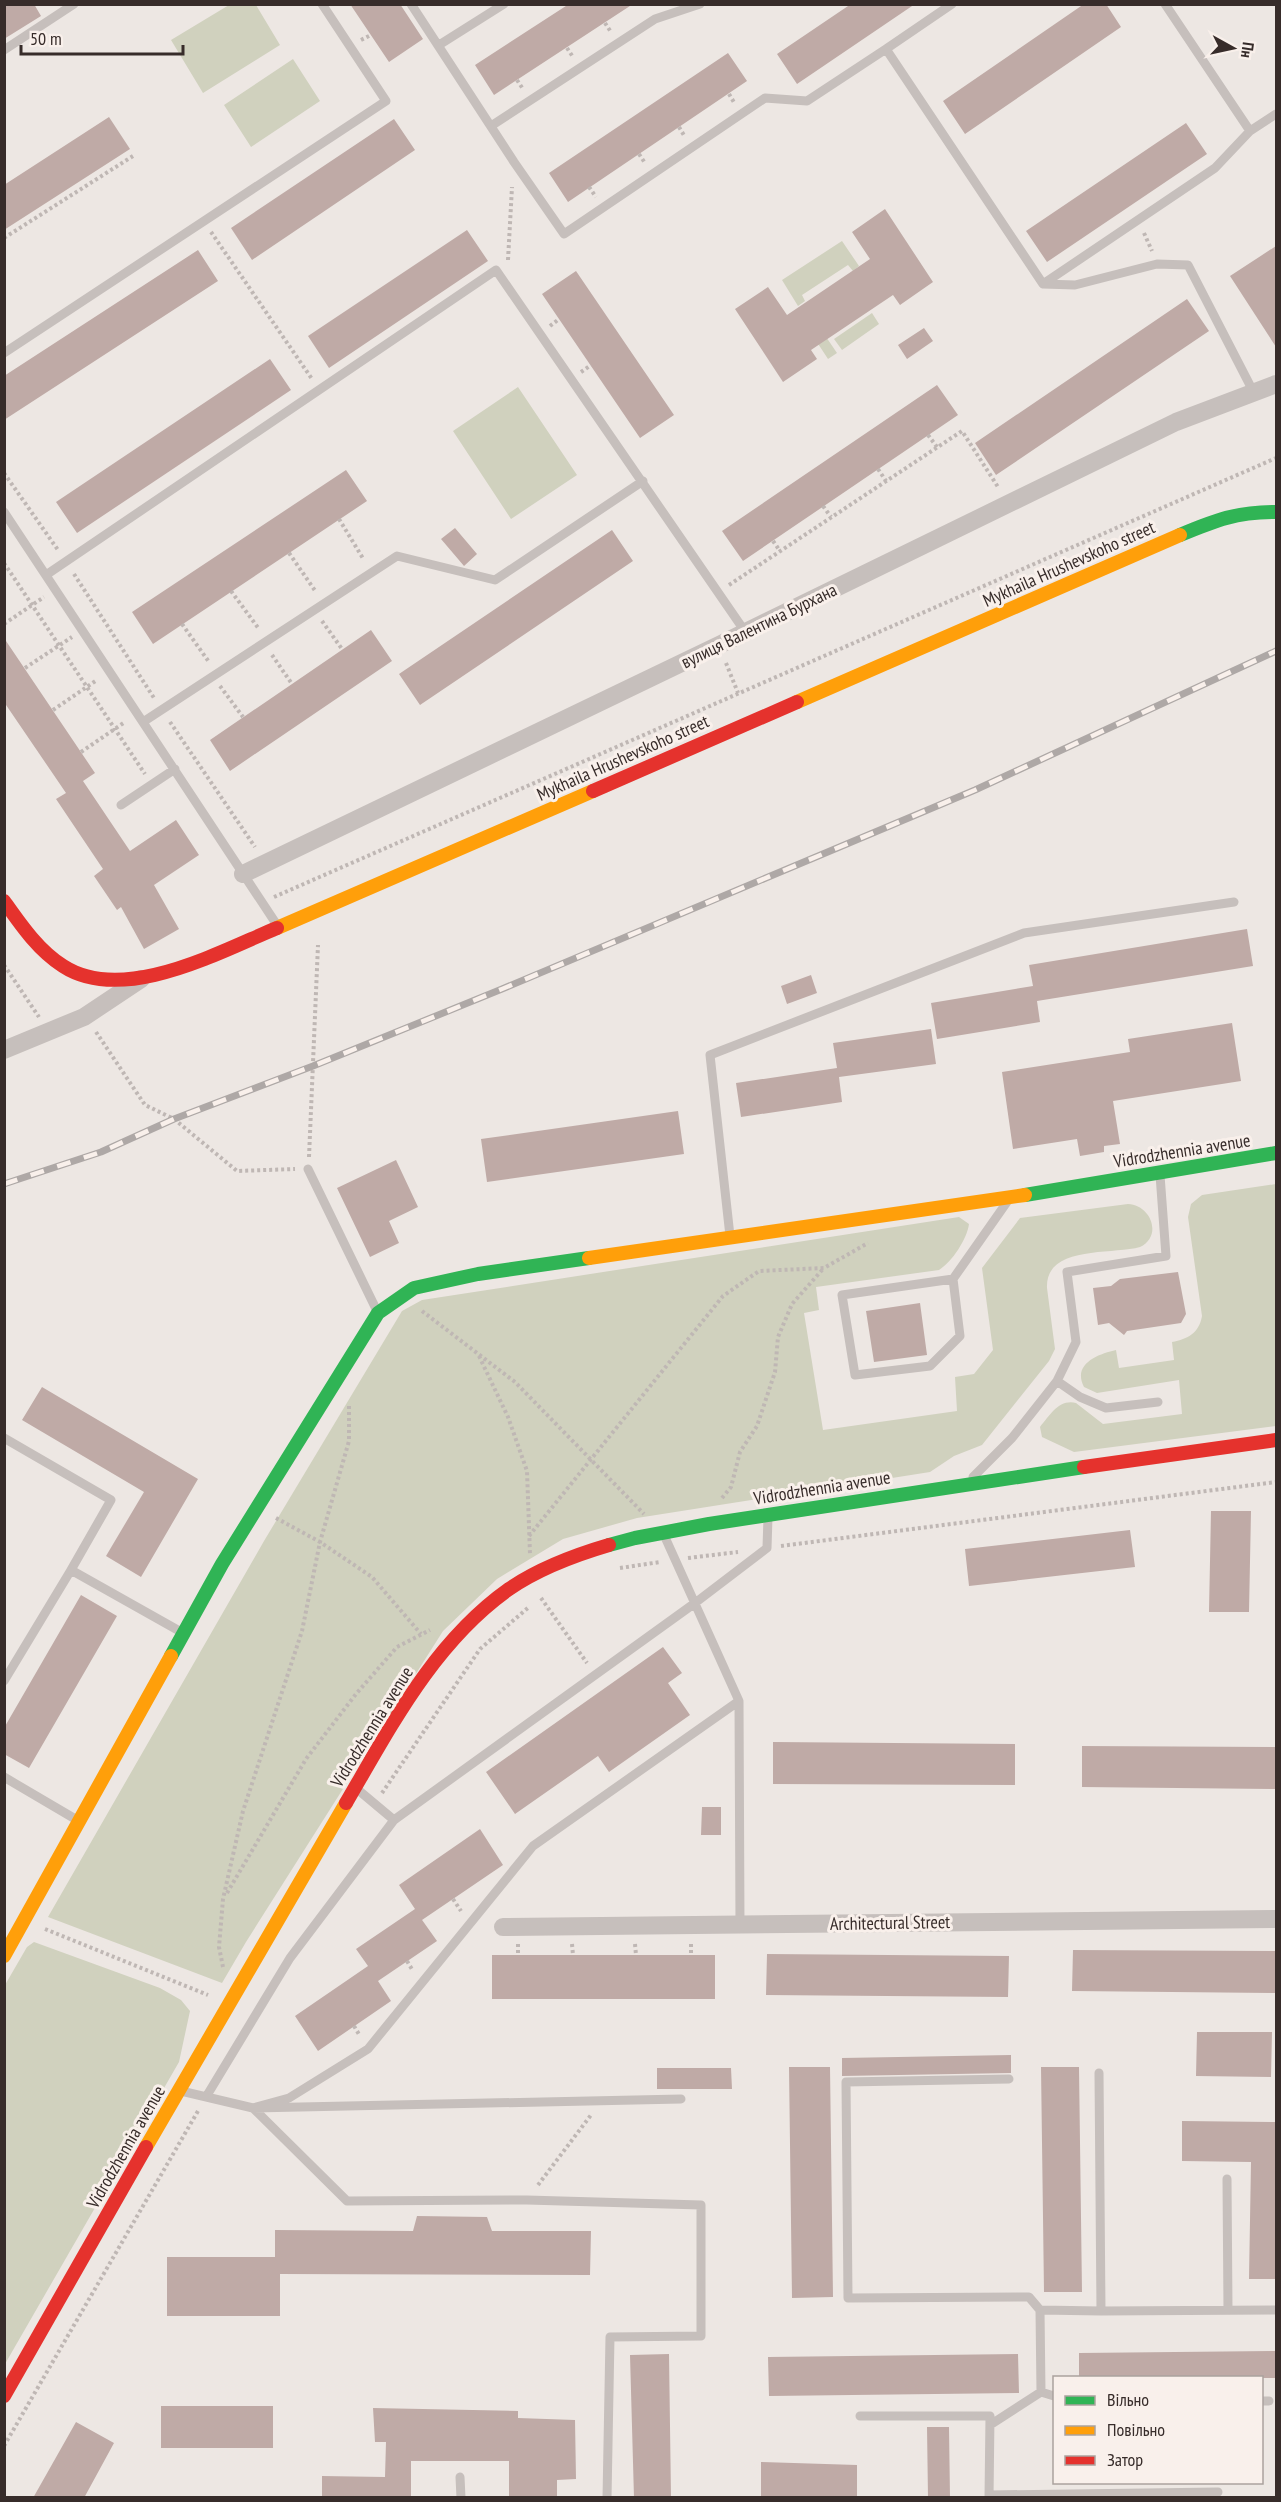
<svg xmlns="http://www.w3.org/2000/svg" width="1281" height="2502" font-family="'PT Sans Narrow',sans-serif">
  <style>
    .green { fill: #d0d1be }
    .building { fill: #bfaaa6 }
    .lines { fill: none; stroke-linecap: round; stroke-linejoin: round }
    .path { stroke: #bfb7b4; stroke-width: 4; stroke-dasharray: 3 3; stroke-linecap: butt }
    .lane { stroke: #c6bfbc; stroke-width: 9 }
    .street { stroke: #c6bfbc; stroke-width: 18 }
    .fast { stroke: #30b455; stroke-width: 14 }
    .slow { stroke: #ff9f0a; stroke-width: 14 }
    .jam { stroke: #e5322d; stroke-width: 14 }
    .rail-casing { stroke: #aea8a6; stroke-width: 7 }
    .rail { stroke: #f9f0eb; stroke-width: 4.5; stroke-dasharray: 14; stroke-linecap: butt }
    .labels { text-anchor: middle; stroke-width: 6; stroke-linejoin: round; paint-order: stroke }
    .street-label { font-size: 18px; fill: #372c2a; stroke: #f9f0eb }
  </style>
  <rect width="100%" height="100%" fill="#ede7e3"/>
  <path class="green" d="M 256,5 L 280,45 L 203,93 L 171,40 L 229,5 Z
    M 293,59 L 320,101 L 251,147 L 224,105 Z
    M 842,241 L 859,266 L 853,271 L 848,265 L 802,295 L 805,301 L 798,306 L 782,280 Z
    M 872,313 L 879,324 L 842,350 L 834,339 Z
    M 820,328 L 837,353 L 828,359 L 811,333 Z
    M 518,387 L 577,475 L 511,519 L 453,431 Z
    M 1276,1184 L 1276,1426 L 1074,1452 L 1042,1437 L 1040,1427 C 1050,1415 1059,1399 1076,1403 L 1103,1424 L 1182,1414 L 1179,1380 L 1097,1393 L 1084,1387 C 1072,1364 1098,1354 1116,1350 L 1119,1368 L 1174,1360 L 1172,1342 C 1188,1339 1199,1333 1202,1316 L 1188,1217 L 1191,1204 L 1202,1195 Z
    M 1128,1204 C 1151,1205 1163,1236 1140,1247 C 1111,1255 1045,1245 1047,1288 L 1055,1349 L 1049,1361 L 982,1445 L 954,1456 L 930,1472 L 637,1518 L 563,1539 L 497,1579 L 443,1631 L 246,1942 L 222,1983 L 48,1917 L 264,1541 L 402,1311 L 422,1300 L 959,1217 L 969,1224 C 967,1239 952,1262 939,1270 L 816,1287 L 819,1310 L 804,1313 L 823,1430 L 957,1411 L 955,1377 L 974,1374 L 993,1350 L 982,1268 L 1020,1218 Z
    M 34,1942 L 160,1988 L 181,2000 L 190,2011 L 179,2062 L 5,2364 L 5,1985 L 27,1947 Z"/>
  <path class="building" d="M 4,4 L 34,4 L 41,16 L 4,39 Z
    M 350,4 L 400,4 L 423,39 L 389,62 Z
    M 569,4 L 633,4 L 494,95 L 475,65 Z
    M 851,4 L 915,4 L 797,84 L 777,54 Z
    M 1084,4 L 1106,4 L 1121,27 L 965,134 L 943,101 Z
    M 728,53 L 747,81 L 568,202 L 549,173 Z
    M 109,117 L 130,149 L 4,230 L 4,185 Z
    M 394,119 L 415,150 L 252,260 L 231,228 Z
    M 1186,123 L 1207,154 L 1047,262 L 1026,231 Z
    M 885,209 L 933,282 L 900,305 L 893,295 L 811,350 L 817,359 L 783,382 L 735,309 L 768,287 L 787,315 L 870,259 L 852,232 Z
    M 467,230 L 488,261 L 329,368 L 308,336 Z
    M 1276,246 L 1276,347 L 1230,276 Z
    M 198,250 L 218,281 L 4,420 L 4,376 Z
    M 576,271 L 674,415 L 640,438 L 542,294 Z
    M 1187,299 L 1209,331 L 996,475 L 975,443 Z
    M 924,328 L 933,341 L 907,359 L 898,345 Z
    M 270,359 L 291,390 L 77,533 L 56,502 Z
    M 937,385 L 958,415 L 743,561 L 722,531 Z
    M 346,470 L 367,501 L 153,644 L 132,612 Z
    M 455,528 L 477,554 L 464,566 L 441,539 Z
    M 612,530 L 633,561 L 420,705 L 399,674 Z
    M 371,630 L 392,661 L 230,771 L 210,740 Z
    M 4,638 L 95,773 L 83,781 L 130,851 L 176,820 L 199,855 L 154,885 L 179,929 L 144,949 L 121,907 L 117,910 L 94,876 L 103,869 L 56,799 L 66,793 L 4,702 Z
    M 1247,929 L 1253,966 L 1037,1001 L 1040,1022 L 937,1039 L 931,1003 L 1033,986 L 1029,965 Z
    M 811,975 L 817,993 L 787,1004 L 781,986 Z
    M 1232,1023 L 1241,1081 L 1113,1101 L 1120,1144 L 1104,1146 L 1104,1152 L 1080,1156 L 1077,1139 L 1013,1149 L 1002,1072 L 1130,1052 L 1128,1039 Z
    M 931,1029 L 936,1064 L 839,1077 L 842,1102 L 741,1117 L 736,1083 L 837,1068 L 833,1043 Z
    M 678,1111 L 684,1154 L 487,1182 L 481,1139 Z
    M 396,1160 L 418,1207 L 389,1221 L 399,1243 L 370,1257 L 337,1188 Z
    M 1178,1272 L 1186,1314 L 1181,1323 L 1127,1331 L 1124,1335 L 1109,1323 L 1098,1325 L 1093,1288 L 1111,1286 L 1120,1279 Z
    M 920,1303 L 927,1355 L 874,1362 L 866,1311 Z
    M 42,1387 L 198,1479 L 141,1577 L 106,1556 L 144,1492 L 22,1420 Z
    M 1211,1511 L 1251,1511 L 1249,1612 L 1209,1612 Z
    M 1130,1530 L 1135,1567 L 969,1586 L 965,1549 Z
    M 81,1595 L 117,1616 L 29,1768 L 4,1754 L 4,1728 Z
    M 663,1647 L 682,1673 L 668,1683 L 690,1715 L 609,1772 L 598,1756 L 515,1814 L 486,1772 Z
    M 773,1742 L 1015,1744 L 1015,1785 L 773,1784 Z
    M 1082,1746 L 1276,1747 L 1276,1789 L 1082,1787 Z
    M 702,1807 L 721,1807 L 721,1835 L 701,1835 Z
    M 480,1829 L 503,1865 L 422,1920 L 415,1910 L 437,1941 L 378,1981 L 391,2001 L 318,2051 L 295,2016 L 368,1966 L 356,1949 L 415,1909 L 399,1885 Z
    M 1073,1950 L 1276,1951 L 1276,1993 L 1072,1991 Z
    M 767,1954 L 1009,1956 L 1008,1997 L 766,1995 Z
    M 492,1955 L 715,1955 L 715,1999 L 492,1999 Z
    M 1197,2032 L 1272,2032 L 1271,2077 L 1196,2076 Z
    M 1011,2055 L 1011,2073 L 842,2076 L 842,2058 Z
    M 789,2067 L 830,2067 L 833,2297 L 792,2298 Z
    M 1041,2067 L 1079,2067 L 1082,2292 L 1044,2292 Z
    M 657,2068 L 731,2068 L 732,2089 L 657,2089 Z
    M 1182,2121 L 1276,2122 L 1276,2279 L 1249,2279 L 1251,2162 L 1182,2161 Z
    M 417,2216 L 487,2217 L 492,2231 L 591,2231 L 590,2275 L 280,2274 L 280,2316 L 167,2316 L 167,2257 L 275,2257 L 275,2230 L 413,2231 Z
    M 1276,2351 L 1276,2378 L 1079,2378 L 1079,2353 Z
    M 669,2354 L 671,2498 L 634,2498 L 630,2355 Z
    M 1018,2354 L 1019,2393 L 769,2396 L 768,2357 Z
    M 161,2406 L 273,2406 L 273,2448 L 161,2448 Z
    M 373,2408 L 518,2411 L 518,2418 L 575,2420 L 576,2479 L 557,2480 L 557,2498 L 509,2498 L 509,2461 L 411,2461 L 411,2498 L 322,2498 L 322,2476 L 385,2477 L 386,2442 L 375,2442 Z
    M 76,2422 L 114,2443 L 84,2498 L 33,2498 Z
    M 927,2427 L 949,2427 L 950,2498 L 928,2498 Z
    M 761,2462 L 857,2465 L 857,2498 L 761,2498 Z"/>
  <g class="lines">
    <path class="path" d="M 605,23 L 611,32
      M 361,40 L 371,35
      M 567,48 L 573,57
      M 517,80 L 523,89
      M 729,94 L 735,104
      M 679,127 L 685,137
      M 639,154 L 645,163
      M 589,187 L 596,197
      M 211,232 L 312,379
      M 1144,233 L 1152,251
      M 4,238 L 133,156
      M 508,260 L 512,187
      M 550,326 L 559,319
      M 581,372 L 591,365
      M 928,435 L 937,447
      M 878,469 L 886,481
      M 4,473 L 58,550
      M 823,506 L 831,517
      M 339,519 L 364,560
      M 773,541 L 780,551
      M 289,553 L 316,592
      M 4,563 L 145,774
      M 74,574 L 154,698
      M 729,585 L 962,431 L 998,487
      M 231,591 L 259,629
      M 322,621 L 342,649
      M 4,624 L 44,597
      M 182,624 L 209,662
      M 272,655 L 292,684
      M 726,663 L 738,693
      M 25,668 L 72,637
      M 220,686 L 243,717
      M 53,710 L 97,680
      M 170,722 L 255,847
      M 81,752 L 125,722
      M 274,897 L 1276,458
      M 4,965 L 39,1017
      M 96,1032 L 145,1105 L 174,1119 L 237,1171 L 295,1169
      M 309,1157 L 318,945
      M 422,1311 L 515,1382 L 644,1514
      M 479,1356 L 508,1417 L 527,1471 L 530,1554
      M 722,1498 L 731,1487 L 740,1452 L 757,1426 L 775,1372 L 778,1337 L 792,1304 L 823,1269
      M 276,1518 L 320,1542 L 372,1577 L 421,1634
      M 529,1536 L 723,1296 L 759,1271 L 824,1268 L 868,1243
      M 781,1546 L 1276,1482
      M 688,1558 L 738,1552
      M 620,1568 L 660,1562
      M 541,1598 L 587,1663
      M 382,1793 L 480,1649 L 529,1607
      M 227,1893 L 306,1759 L 356,1694 L 397,1647 L 430,1630
      M 453,1899 L 461,1911
      M 45,1929 L 208,1995
      M 518,1944 L 518,1955
      M 572,1944 L 573,1955
      M 635,1944 L 636,1955
      M 691,1944 L 691,1955
      M 407,1961 L 413,1971
      M 223,1967 L 219,1947 L 223,1899 L 243,1811 L 302,1631 L 320,1542 L 349,1441 L 349,1404
      M 354,2026 L 360,2036
      M 538,2185 L 591,2115
      M 4,2446 L 198,2111"/>
    <path class="lane" d="M 411,4 L 514,162 L 564,234 L 765,98 L 807,101 L 886,49 L 1043,284 L 1075,285 L 1157,264 L 1188,265 L 1254,393
      M 1165,4 L 1250,131 L 1276,114
      M 439,45 L 504,4
      M 886,49 L 952,4
      M 4,50 L 74,4
      M 491,126 L 655,19 L 700,4
      M 1043,284 L 1215,168 L 1250,131
      M 4,353 L 386,101 L 322,4
      M 4,512 L 277,925
      M 46,575 L 496,270 L 746,633
      M 143,722 L 397,556 L 495,580 L 643,481
      M 121,805 L 175,769
      M 308,1169 L 377,1311
      M 730,1236 L 710,1055 L 1024,933 L 1234,902
      M 953,1279 L 842,1295 L 855,1375 L 930,1366 L 960,1336 L 953,1279 L 1007,1202
      M 1057,1381 L 1080,1397 L 1106,1408 L 1158,1402
      M 4,1438 L 111,1500 L 71,1570
      M 973,1477 L 1012,1438 L 1057,1381 L 1076,1342 L 1067,1272 L 1166,1256 L 1160,1175
      M 664,1535 L 739,1701 L 740,1925
      M 4,1681 L 71,1570 L 183,1633
      M 4,1777 L 77,1820
      M 357,1789 L 394,1820
      M 1099,2073 L 1101,2311 L 1276,2310
      M 1009,2079 L 846,2082 L 848,2298 L 1029,2297 L 1040,2310 L 1101,2311
      M 181,2091 L 253,2108 L 289,2098 L 368,2049 L 533,1846 L 739,1701
      M 206,2097 L 290,1958 L 394,1820 L 695,1603 L 767,1548 L 768,1517
      M 1227,2179 L 1228,2310
      M 1041,2392 L 1054,2396
      M 1262,2401 L 1269,2401
      M 860,2416 L 990,2416 L 989,2498
      M 990,2425 L 1041,2392 L 1040,2310
      M 460,2477 L 461,2498
      M 989,2495 L 1218,2492
      M 607,2498 L 610,2337 L 701,2336 L 701,2205 L 527,2200 L 347,2201 L 253,2108 L 681,2099"/>
    <path class="street" d="M 243,874 L 719,645 L 1176,422 L 1276,384
      M 4,1050 L 84,1017 L 141,979
      M 503,1927 L 1276,1919"/>
    <path class="fast" d="M 1180,535 C 1216,520 1236,512 1276,512
      M 1025,1195 L 1276,1153
      M 609,1545 L 635,1538 L 709,1524 L 1084,1467
      M 171,1656 L 222,1564 L 378,1313 L 414,1288 L 478,1274 L 589,1258"/>
    <path class="slow" d="M 797,702 L 1180,535
      M 277,928 L 593,791
      M 589,1258 L 1025,1195
      M 4,1956 L 171,1656
      M 146,2147 L 346,1803"/>
    <path class="jam" d="M 593,791 L 797,702
      M 4,901 C 21,925 38,950 63,966 C 123,1005 219,952 277,928
      M 1084,1467 L 1276,1440
      M 346,1803 C 391,1726 434,1642 509,1589 C 538,1569 575,1555 609,1545
      M 4,2396 L 146,2147"/>
    <defs>
      <path id="rail" d="M 4,1184 L 101,1152 L 174,1119 L 313,1066 L 502,989 L 975,790 L 1276,651"/>
    </defs>
    <use href="#rail" class="rail-casing"/>
    <use href="#rail" class="rail"/>
  </g>
  <g class="labels">
    <g class="street-label">
      <text transform="translate(1069 564) rotate(-24)" y="6">Mykhaila Hrushevskoho street</text>
      <text transform="translate(759 626) rotate(-26)" y="6">вулиця Валентина Бурхана</text>
      <text transform="translate(623 758) rotate(-24)" y="6">Mykhaila Hrushevskoho street</text>
      <text transform="translate(1182 1151) rotate(-9)" y="6">Vidrodzhennia avenue</text>
      <text transform="translate(822 1488) rotate(-9)" y="6">Vidrodzhennia avenue</text>
      <text transform="translate(372 1727) rotate(-58)" y="6">Vidrodzhennia avenue</text>
      <text transform="translate(890 1923) rotate(-1)" y="6">Architectural Street</text>
      <text transform="translate(126 2147) rotate(-60)" y="6">Vidrodzhennia avenue</text>
    </g>
  </g>
  <rect width="1281" height="2502" fill="none" stroke="#372c2a" stroke-width="12"/>
  <rect x="1053" y="2376" width="210" height="108" fill="#f9f0eb" stroke="#aba29e" stroke-width="1.5"/>
  <rect x="1065" y="2396" width="30" height="9" fill="#30b455" stroke="#aba29e" stroke-width="1.5"/>
  <text x="1107" y="2406" font-size="18" fill="#372c2a">Вільно</text>
  <rect x="1065" y="2426" width="30" height="9" fill="#ff9f0a" stroke="#aba29e" stroke-width="1.5"/>
  <text x="1107" y="2436" font-size="18" fill="#372c2a">Повільно</text>
  <rect x="1065" y="2456" width="30" height="9" fill="#e5322d" stroke="#aba29e" stroke-width="1.5"/>
  <text x="1107" y="2466" font-size="18" fill="#372c2a">Затор</text>
  <g transform="translate(1233 48) rotate(98)" stroke="#f9f0eb" stroke-width="4.5" paint-order="stroke">
  <path d="M0-4.5L10 22L0 15L-10 22Z" fill="#372c2a"/>
  <text y="-9" font-size="16" font-weight="bold" text-anchor="middle" fill="#372c2a">Пн</text>
  </g>
  <path d="M21 45v9h162v-9" fill="none" stroke="#372c2a" stroke-width="3"/>
  <text x="30" y="45" font-size="18" fill="#372c2a" stroke="#f9f0eb" stroke-width="4.5" paint-order="stroke">50 m</text>
</svg>
